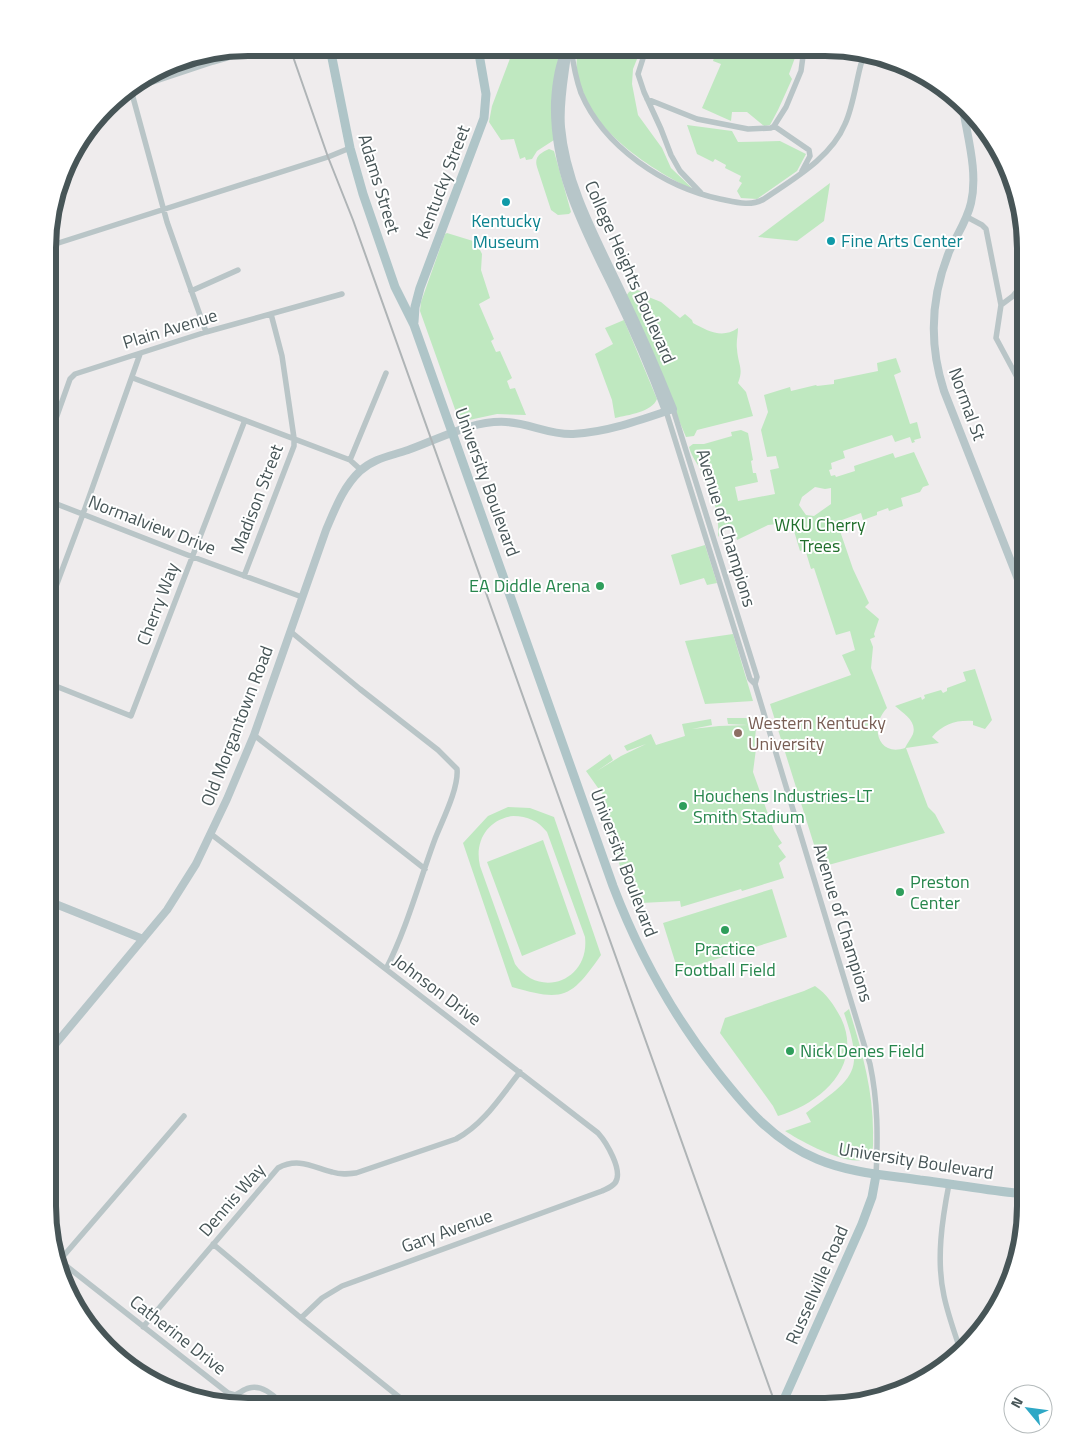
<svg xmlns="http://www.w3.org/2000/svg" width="1073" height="1454" font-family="'Titillium Web',sans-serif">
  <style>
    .green { fill: #bfe8c0; fill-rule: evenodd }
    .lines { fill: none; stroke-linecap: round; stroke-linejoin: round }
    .street { stroke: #b9c5c7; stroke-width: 5.5 }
    .secondary { stroke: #b7c6c9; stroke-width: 8 }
    .primary { stroke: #afc5c8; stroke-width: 9 }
    .rail { stroke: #afb4b6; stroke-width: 2 }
    .culture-dot { fill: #0f9aa8; stroke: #fff; stroke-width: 2 }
    .leisure-dot { fill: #2e9e5b; stroke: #fff; stroke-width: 2 }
    .education-dot { fill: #8d6e63; stroke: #fff; stroke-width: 2 }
    .labels { text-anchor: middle; stroke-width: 4; stroke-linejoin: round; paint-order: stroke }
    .street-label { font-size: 18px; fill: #475557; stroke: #fff }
    .culture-label { font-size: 18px; fill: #0d838f; stroke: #fff }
    .park-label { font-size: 18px; fill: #216f2c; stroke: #fff }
    .leisure-label { font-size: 18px; fill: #27864d; stroke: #fff; text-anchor: start }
    .education-label { font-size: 18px; fill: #785e54; stroke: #fff; text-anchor: start }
    .rim { fill: none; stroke: #475557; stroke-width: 6 }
  </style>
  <rect width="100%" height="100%" fill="#efeced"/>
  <path class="green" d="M 514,48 L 561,48 C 553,78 550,110 554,140 L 537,151 L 532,159 L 526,160 L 525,157 L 520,159 L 514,139 L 501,140 L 489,122 L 492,106 Z
    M 578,48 L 641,49 L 633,69 L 632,84 L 638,115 L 662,148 L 671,168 L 695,191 C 644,166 565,116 578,48 Z
    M 703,49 L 770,49 L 771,55 L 789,52 L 789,49 L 801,49 L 800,56 L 796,55 L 789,74 L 792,79 L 778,110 L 770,125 L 764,126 L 747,112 L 732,112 L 731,121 L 702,108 L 721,64 L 713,61 L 715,55 Z
    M 687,125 L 732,131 L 738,142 L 780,141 L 806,154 L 797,171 L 757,199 L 741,198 L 737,191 L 742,183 L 739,181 L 741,176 L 725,168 L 726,165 L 715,159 L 713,162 L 697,154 Z
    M 549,149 L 554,151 L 571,212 L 569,214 L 558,215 L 551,210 L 537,167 C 534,157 540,153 549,149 Z
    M 830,183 L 824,221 L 797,241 L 758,237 Z
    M 447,233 L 473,241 L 480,250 L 482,254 L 481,270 L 490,298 L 479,304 L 494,339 L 491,341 L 496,352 L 500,351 L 512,378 L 507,381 L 510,389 L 515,388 L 526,415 L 497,414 L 469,420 L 460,417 L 456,412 L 420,311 L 421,302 L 445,234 Z
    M 634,289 L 646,293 L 646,296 L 661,302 L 680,318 L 685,314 L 692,320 L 693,323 C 708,331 722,339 738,328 C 738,335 736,342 737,349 C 738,365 744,368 738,383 L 746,392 L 753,416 L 697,430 L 694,436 L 686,437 L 626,296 L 629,292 Z
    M 624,320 L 657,399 C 652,412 628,415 615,418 L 612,400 L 595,354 L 613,344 L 605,328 Z
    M 896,358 L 901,372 L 894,375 L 910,424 L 917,422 L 921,438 L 914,440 L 915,442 L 912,443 L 910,437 L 895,442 L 892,435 L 843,451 L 845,458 L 831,463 L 832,469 L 829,470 L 831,476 L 835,475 L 836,477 L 855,471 L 854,466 L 893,453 L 895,458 L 914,452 L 929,485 L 923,487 L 920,492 L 901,498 L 903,506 L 889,511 L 888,508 L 877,512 L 877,515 L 863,520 L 861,513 L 842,520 L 842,522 L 839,523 L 841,527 L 839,528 L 853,569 L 869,603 L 865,607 L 879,619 L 874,634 L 875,637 L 870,639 L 873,647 L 871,668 L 887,708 C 869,727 878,757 905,748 C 907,743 911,739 913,734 C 917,721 904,714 895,706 L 921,697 L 922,700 L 925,698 L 924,695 L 941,690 L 943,693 L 947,691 L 947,688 L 966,681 L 963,672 L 975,669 L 992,720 L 985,729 L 973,725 L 973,721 C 956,720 943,724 932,737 L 939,743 L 906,748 L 928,807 L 935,814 L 945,833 L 821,867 L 770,704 L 851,675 L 842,655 L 855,650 L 850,631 L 836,635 L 814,568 L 811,569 L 805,549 L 800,551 L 794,531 L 786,523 L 768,525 L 737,540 L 735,533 L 729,529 L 721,532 L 718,537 C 720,521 713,490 704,475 C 699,466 692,458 689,447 L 693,444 L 704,444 L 732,436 L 731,432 L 741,430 L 748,433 L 753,460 L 751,461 L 753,473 L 756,473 L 758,482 L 735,487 L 738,501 L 775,494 L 770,470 L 779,468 L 776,456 L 767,457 L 761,430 L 768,412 L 764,395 L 790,387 L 791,391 L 816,385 L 817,386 L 834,384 L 834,380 L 878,371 L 877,363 ZM 815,487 L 825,489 L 831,488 L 831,504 L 814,516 L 806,515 L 799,505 L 802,497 Z
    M 705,545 L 717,583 L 707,585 L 704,578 L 680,585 L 671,555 Z
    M 733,634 L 753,701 L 705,704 L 685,641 Z
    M 727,718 L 757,718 L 755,739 L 757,739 L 757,748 L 755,748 L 756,749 L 753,772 L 774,831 L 782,843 L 778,846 L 786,857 L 779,863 L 784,878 L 742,891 L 741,889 L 681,907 L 680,901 L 641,903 L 640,894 L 638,894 L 638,898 L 631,898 L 624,880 L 600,798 L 603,795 L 586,771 L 610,754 L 613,760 L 597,771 L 621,756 L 646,744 L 627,751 L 624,746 L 651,734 L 656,745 L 685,736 L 682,724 L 711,719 L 712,725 L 692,729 L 719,726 L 748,725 L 728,724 Z
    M 508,807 L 530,808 L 554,817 L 601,955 C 571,998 564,1002 512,987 L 463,843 L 488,816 ZM 513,816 C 528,816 538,821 547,832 L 585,937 C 590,980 540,1000 515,964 L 480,866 C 474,841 488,819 513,816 Z
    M 543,840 L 576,934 L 522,956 L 487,862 Z
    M 772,889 L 787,937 L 678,971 L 663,923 Z
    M 815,986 C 827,994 834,1005 841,1018 C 864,1066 820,1104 778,1116 L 773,1106 L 720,1033 L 725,1018 L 804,991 Z
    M 849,1009 C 862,1051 874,1093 873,1137 C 873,1143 874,1151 869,1156 C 855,1172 799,1140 785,1131 L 811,1122 L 806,1113 C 854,1077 865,1074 844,1013 Z"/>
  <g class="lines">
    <path class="street" d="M 571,48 C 573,63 576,79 581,93 C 604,147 664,187 720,199 C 735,202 750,207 764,199 C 793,179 831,158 845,124 C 853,107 856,82 861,64 L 863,59 L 870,54
      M 646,49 L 638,74 L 644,92 L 661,129 L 671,155 L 680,171 L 701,193
      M 211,54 L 213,62
      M 131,90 L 167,222 L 206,332
      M 126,91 L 213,62 L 262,48
      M 647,99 L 697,119 L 748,129 L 771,128 L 774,126 L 786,107 L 801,71 L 804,49
      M 774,126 L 809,150 L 810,156 L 802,171
      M 967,217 L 982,225 L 986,229 L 1001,305 L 996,338 L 1025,392
      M 49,246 L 328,157 L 350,148
      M 191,291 L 238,270
      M 1001,305 L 1013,296 L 1025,281
      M 133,378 L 350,460 L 361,470
      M 673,409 L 757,677 L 755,684
      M 666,411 L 750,679 L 755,684 L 870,1064 C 878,1102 878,1137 876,1175
      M 49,438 L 70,379 L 75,374 L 206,332 L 342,294
      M 350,460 L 386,373
      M 49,501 L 185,554 L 302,597
      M 244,576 L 294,446 L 294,438 L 282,356 L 271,314
      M 49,605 L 83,514 L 140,354
      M 290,631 L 360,689 L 438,750 L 457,769 C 459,788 442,821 435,839 C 419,882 407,928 386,969
      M 48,683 L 131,716 L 245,420
      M 254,735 L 425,869
      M 211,834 L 598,1133 C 606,1142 624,1171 615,1183 C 612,1187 606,1189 602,1191 L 342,1286 L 322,1298 L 301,1318
      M 949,1184 C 942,1220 936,1260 944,1296 C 948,1315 955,1334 961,1352
      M 213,1244 L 301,1318 L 409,1405
      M 60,1260 L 184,1116
      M 60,1261 L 228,1393 L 235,1395 C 240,1393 244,1389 249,1388 C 263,1384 275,1397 284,1405
      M 143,1327 L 278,1168 C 298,1157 313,1167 332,1172 C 341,1175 348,1174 356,1173 L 456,1139 C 484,1124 501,1096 520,1072"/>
    <path class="secondary" d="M 566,50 C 558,66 556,84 555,102 C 553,173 585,230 615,292 C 634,331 651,371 666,411
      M 963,109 C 968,139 978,173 971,203 C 967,221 956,236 949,252 C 931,297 929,345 944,391 L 1025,597
      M 48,901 L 143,939
      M 48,1053 L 167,910 L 196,864 L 227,799 L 254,735 L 326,530 C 335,509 343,487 360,471 C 374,458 391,456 408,450 C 439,439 473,420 506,422 C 529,423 550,435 573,434 C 607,432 641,420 673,409 C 657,369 640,330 621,291 C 597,240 566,185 561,127 C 559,103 564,79 567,55 L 566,49"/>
    <path class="primary" d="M 330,48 L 350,148 L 363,194 L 395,287 L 414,325 L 613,886 C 639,954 672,1014 716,1070 C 745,1107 773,1141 817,1159 C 850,1173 885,1175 920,1180 C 955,1184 990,1191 1025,1194
      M 414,322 L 415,307 L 420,288 L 484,118 L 486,94 L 478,48
      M 781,1406 L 862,1224 L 872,1197 L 876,1175"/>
    <path class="rail" d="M 290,48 L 328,157 L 353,220 L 776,1406"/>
  </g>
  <g class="culture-dot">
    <circle cx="506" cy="202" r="5"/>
    <circle cx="831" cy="241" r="5"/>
  </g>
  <g class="leisure-dot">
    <circle cx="600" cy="586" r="5"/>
    <circle cx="683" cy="806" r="5"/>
    <circle cx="900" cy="892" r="5"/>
    <circle cx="725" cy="930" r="5"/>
    <circle cx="790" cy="1051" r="5"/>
  </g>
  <circle class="education-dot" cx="738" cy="733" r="5"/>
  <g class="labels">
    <g class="street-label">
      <text transform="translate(443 182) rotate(-69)" y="6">Kentucky Street</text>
      <text transform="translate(379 184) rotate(73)" y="6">Adams Street</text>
      <text transform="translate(630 272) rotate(66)" y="6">College Heights Boulevard</text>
      <text transform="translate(170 329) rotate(-17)" y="6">Plain Avenue</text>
      <text transform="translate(967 404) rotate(70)" y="6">Normal St</text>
      <text transform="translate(487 482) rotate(70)" y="6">University Boulevard</text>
      <text transform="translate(257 499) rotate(-69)" y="6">Madison Street</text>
      <text transform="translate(152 525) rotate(21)" y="6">Normalview Drive</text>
      <text transform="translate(726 528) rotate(73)" y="6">Avenue of Champions</text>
      <text transform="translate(158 604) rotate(-69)" y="6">Cherry Way</text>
      <text transform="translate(237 726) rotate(-69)" y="6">Old Morgantown Road</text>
      <text transform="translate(624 863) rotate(69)" y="6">University Boulevard</text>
      <text transform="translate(843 923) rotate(73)" y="6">Avenue of Champions</text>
      <text transform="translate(437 990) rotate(37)" y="6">Johnson Drive</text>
      <text transform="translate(916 1161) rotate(9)" y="6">University Boulevard</text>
      <text transform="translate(232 1200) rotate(-49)" y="6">Dennis Way</text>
      <text transform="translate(447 1231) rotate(-20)" y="6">Gary Avenue</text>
      <text transform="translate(817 1285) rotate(-66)" y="6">Russellville Road</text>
      <text transform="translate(178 1335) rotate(38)" y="6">Catherine Drive</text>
    </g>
    <g class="culture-label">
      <text x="506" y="227">Kentucky<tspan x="506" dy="21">Museum</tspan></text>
      <text x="841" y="247" text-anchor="start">Fine Arts Center</text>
    </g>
    <g class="park-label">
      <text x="820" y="531">WKU Cherry<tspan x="820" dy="21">Trees</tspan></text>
    </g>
    <g class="leisure-label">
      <text x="590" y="592" text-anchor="end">EA Diddle Arena</text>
      <text x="693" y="802">Houchens Industries-LT<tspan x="693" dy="21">Smith Stadium</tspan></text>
      <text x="910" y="888">Preston<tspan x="910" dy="21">Center</tspan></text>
      <text x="725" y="955" text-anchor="middle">Practice<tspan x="725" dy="21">Football Field</tspan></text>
      <text x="800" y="1057">Nick Denes Field</text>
    </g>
    <g class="education-label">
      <text x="748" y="729">Western Kentucky<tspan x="748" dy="21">University</tspan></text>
    </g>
  </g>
  <path d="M0 0H1073V1454H0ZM248 56H825A192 192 0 0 1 1017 248V1206A192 192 0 0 1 825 1398H248A192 192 0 0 1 56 1206V248A192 192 0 0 1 248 56Z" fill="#fff" fill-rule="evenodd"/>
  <path class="rim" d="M248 56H825A192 192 0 0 1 1017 248V1206A192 192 0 0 1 825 1398H248A192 192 0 0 1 56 1206V248A192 192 0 0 1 248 56Z"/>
  <g transform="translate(1028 1409) rotate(299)"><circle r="24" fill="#ffffff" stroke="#b5bbbc"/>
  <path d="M0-4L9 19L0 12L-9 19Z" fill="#2fa8c6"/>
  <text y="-8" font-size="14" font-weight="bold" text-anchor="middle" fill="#475557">N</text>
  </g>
</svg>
